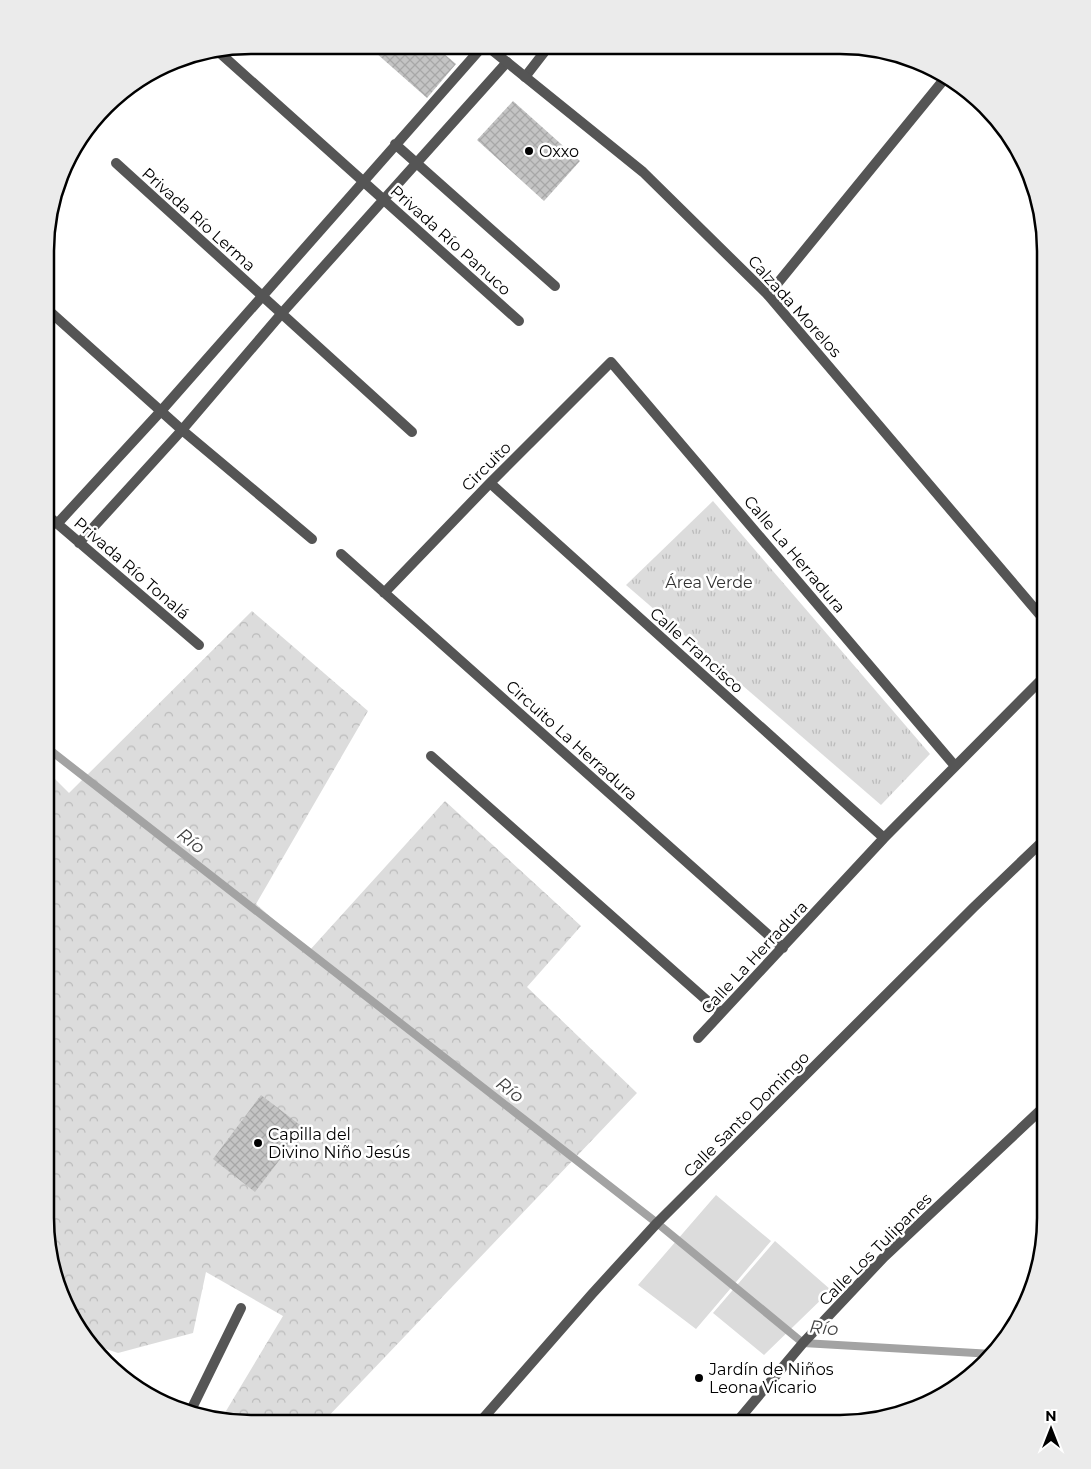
<svg xmlns="http://www.w3.org/2000/svg" width="1091" height="1469" font-family="Montserrat,sans-serif">
  <style>
    .forest { fill: url(#forest-crowns) }
    .park { fill: url(#park-tufts) }
    .garden { fill: #dcdcdc }
    .lines { fill: none; stroke-linecap: round; stroke-linejoin: round }
    .stream { stroke: #a3a3a3; stroke-width: 8 }
    .building { fill: url(#building-cross-hatch) }
    .minor { stroke: #555; stroke-width: 10 }
    .tertiary { stroke: #555; stroke-width: 10 }
    .poi-dot { fill: #000; stroke: #fff; stroke-width: 2 }
    .labels { text-anchor: middle; stroke-width: 5; stroke-linejoin: round; paint-order: stroke }
    .poi-label { font-size: 16px; fill: #000; stroke: #fff; text-anchor: start }
    .street-label { font-size: 16px; fill: #000; stroke: #fff }
    .park-label { font-size: 16px; fill: #333; stroke: #fff }
    .water-label { font-size: 18px; font-style: italic; fill: #444; stroke: #fff }
    .rim { fill: none; stroke: #000; stroke-width: 2.5 }
  </style>
  <defs>
    <pattern id="forest-crowns" width="20" height="18" patternUnits="userSpaceOnUse" patternTransform="scale(1.25)"><rect width="20" height="18" fill="#dcdcdc"/><path d="M2 6a3 3 0 1 1 6 0M12 15a3 3 0 1 1 6 0" fill="none" stroke="#bbb"/></pattern>
    <pattern id="park-tufts" width="24" height="20" patternUnits="userSpaceOnUse" patternTransform="scale(1.25)"><rect width="24" height="20" fill="#dcdcdc"/><path d="M3 7l-1-3M5 7V3M7 7l1-3M15 17l-1-3M17 17v-4M19 17l1-3" fill="none" stroke="#bbb"/></pattern>
    <pattern id="building-cross-hatch" width="8" height="8" patternUnits="userSpaceOnUse" patternTransform="scale(1.25)"><rect width="8" height="8" fill="#c4c4c4"/><path d="M0 0l8 8M0 8l8-8" fill="none" stroke="#a7a7a7"/></pattern>
  </defs>
  <rect width="100%" height="100%" fill="#fff"/>
  <path class="forest" d="M 252,611 L 368,711 L 256,904 L 309,951 L 445,801 L 581,926 L 527,987 L 637,1093 L 322,1423 L 224,1422 L 220,1421 L 283,1316 L 206,1272 L 193,1333 L 118,1353 L 88,1343 L 66,1310 L 45,1219 L 46,770 L 69,793 Z"/>
  <path class="park" d="M 713,501 L 930,754 L 881,805 L 626,585 Z"/>
  <path class="garden" d="M 716,1195 L 771,1241 L 696,1329 L 638,1285 Z
    M 775,1241 L 831,1290 L 764,1355 L 713,1313 Z"/>
  <g class="lines">
    <path class="stream" d="M 46,747 L 657,1223 L 803,1343 L 993,1354"/>
  </g>
  <path class="building" d="M 367,45 L 435,46 L 456,64 L 427,98 Z
    M 513,101 L 580,161 L 544,201 L 477,140 Z
    M 261,1095 L 304,1128 L 255,1192 L 213,1159 Z"/>
  <g class="lines">
    <path class="minor" d="M 221,54 L 519,321
      M 525,77 L 549,46
      M 395,144 L 555,286
      M 116,163 L 412,432
      M 768,295 L 946,77
      M 47,309 L 182,430 L 312,539
      M 490,483 L 884,838
      M 46,514 L 199,645
      M 57,524 L 161,411 L 483,46
      M 79,543 L 182,430 L 282,313 L 507,62
      M 341,554 L 783,948
      M 384,593 L 490,483 L 611,362 L 955,766
      M 431,756 L 721,1013
      M 698,1038 L 884,838 L 1046,675
      M 191,1410 L 241,1308
      M 479,1423 L 592,1294 L 657,1223 L 974,907 L 1046,838
      M 735,1424 L 803,1343 L 884,1257 L 1046,1105"/>
    <path class="tertiary" d="M 487,46 L 643,172 L 768,295 L 1046,622"/>
  </g>
  <g class="poi-dot">
    <circle cx="529" cy="151" r="5"/>
    <circle cx="258" cy="1143" r="5"/>
    <circle cx="699" cy="1378" r="5"/>
  </g>
  <g class="labels">
    <g class="poi-label">
      <text x="539" y="157">Oxxo</text>
      <text x="268" y="1140">Capilla del<tspan x="268" dy="18">Divino Niño Jesús</tspan></text>
      <text x="709" y="1375">Jardín de Niños<tspan x="709" dy="18">Leona Vicario</tspan></text>
    </g>
    <g class="street-label">
      <text transform="translate(199 219) rotate(42)" y="6">Privada Río Lerma</text>
      <text transform="translate(451 240) rotate(42)" y="6">Privada Río Panuco</text>
      <text transform="translate(795 306) rotate(48)" y="6">Calzada Morelos</text>
      <text transform="translate(486 466) rotate(-45)" y="6">Circuito</text>
      <text transform="translate(795 554) rotate(50)" y="6">Calle La Herradura</text>
      <text transform="translate(132 568) rotate(41)" y="6">Privada Río Tonalá</text>
      <text transform="translate(697 650) rotate(42)" y="6">Calle Francisco</text>
      <text transform="translate(572 740) rotate(42)" y="6">Circuito La Herradura</text>
      <text transform="translate(754 957) rotate(-47)" y="6">Calle La Herradura</text>
      <text transform="translate(746 1114) rotate(-45)" y="6">Calle Santo Domingo</text>
      <text transform="translate(875 1249) rotate(-45)" y="6">Calle Los Tulipanes</text>
    </g>
    <g class="park-label">
      <text x="709" y="588">Área Verde</text>
    </g>
    <g class="water-label">
      <text transform="translate(191 841) rotate(38)" y="6">Río</text>
      <text transform="translate(510 1090) rotate(38)" y="6">Río</text>
      <text transform="translate(824 1328) rotate(7)" y="6">Río</text>
    </g>
  </g>
  <path d="M0 0H1091V1469H0ZM251 54H840A197 197 0 0 1 1037 251V1218A197 197 0 0 1 840 1415H251A197 197 0 0 1 54 1218V251A197 197 0 0 1 251 54Z" fill="#ebebeb" fill-rule="evenodd"/>
  <path class="rim" d="M251 54H840A197 197 0 0 1 1037 251V1218A197 197 0 0 1 840 1415H251A197 197 0 0 1 54 1218V251A197 197 0 0 1 251 54Z"/>
  <g transform="translate(1051 1429)" stroke="#ffffff" stroke-width="4" paint-order="stroke">
  <path d="M0-4L9 19L0 12L-9 19Z" fill="#000000"/>
  <text y="-8" font-size="14" font-weight="bold" text-anchor="middle" fill="#000000">N</text>
  </g>
</svg>
